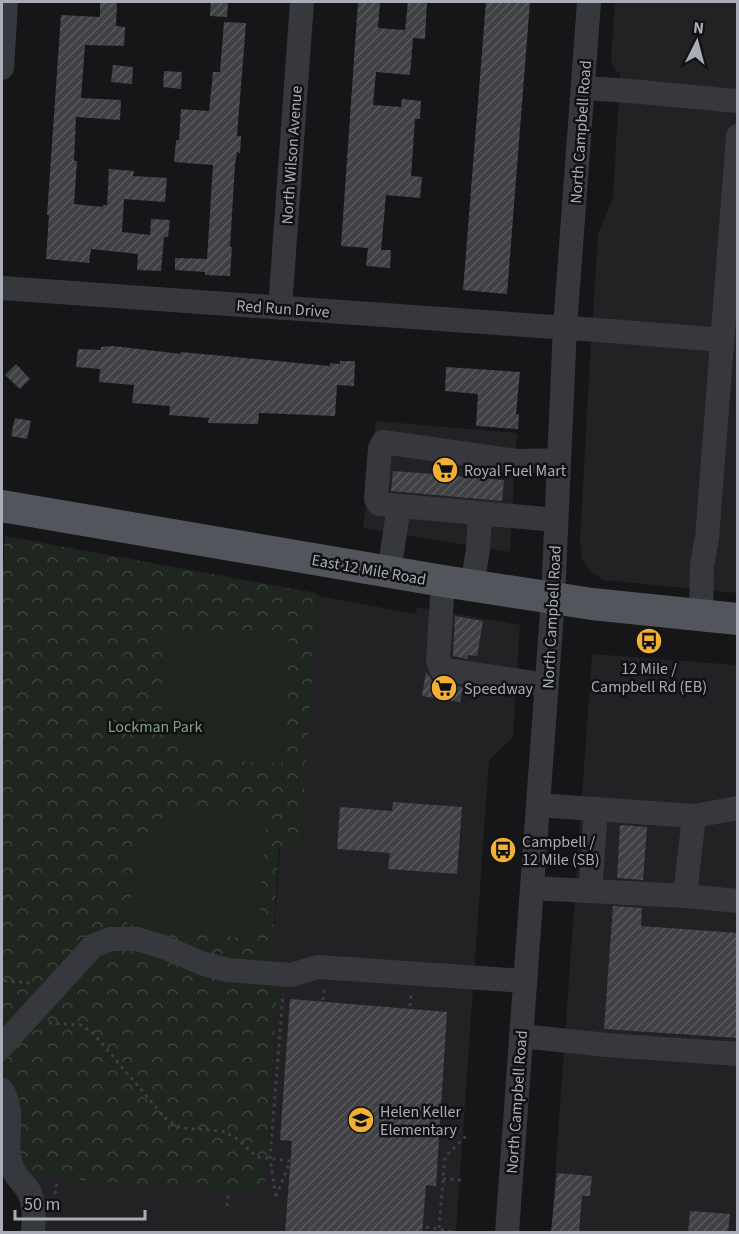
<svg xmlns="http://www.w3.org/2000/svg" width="739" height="1234" font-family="'Source Sans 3',sans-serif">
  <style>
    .built { fill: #222225 }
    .park { fill: url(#park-crowns) }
    .pitch { fill: #1e261f }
    .building { fill: url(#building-hatch) }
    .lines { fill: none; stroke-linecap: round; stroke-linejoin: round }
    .path { stroke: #3d3f44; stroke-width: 3; stroke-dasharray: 3 4.5; stroke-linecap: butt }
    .minor { stroke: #37383d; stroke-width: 24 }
    .major { stroke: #53555c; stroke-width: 32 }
    .labels { text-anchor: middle; stroke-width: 5; stroke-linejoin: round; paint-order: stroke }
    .street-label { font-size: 16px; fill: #a8adb8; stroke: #111113 }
    .poi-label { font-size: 16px; fill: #a8adb8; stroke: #111113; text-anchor: start }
    .park-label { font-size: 16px; fill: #7fa381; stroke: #111113 }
  </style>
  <defs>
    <pattern id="park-crowns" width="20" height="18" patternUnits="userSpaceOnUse" patternTransform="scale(1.5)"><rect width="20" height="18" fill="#1e261f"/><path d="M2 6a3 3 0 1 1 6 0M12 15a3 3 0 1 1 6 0" fill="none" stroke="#3c433d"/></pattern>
    <pattern id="building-hatch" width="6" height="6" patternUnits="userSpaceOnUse" patternTransform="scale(1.5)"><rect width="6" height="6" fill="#404145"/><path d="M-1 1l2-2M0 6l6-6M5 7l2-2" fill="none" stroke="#595a5e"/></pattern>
  </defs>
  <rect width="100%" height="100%" fill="#161618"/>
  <path class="built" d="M 615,2 L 737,2 L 737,593 L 603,580 L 590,571 L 582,559 L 580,541 L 590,359 L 598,234 L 613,197 L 620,74 L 615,69 L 611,60 Z
    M 376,421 L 517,433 L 510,552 L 363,528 Z
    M 318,596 L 416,614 L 417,607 L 520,625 L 513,737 L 489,760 L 456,1232 L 22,1232 L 23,1217 L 21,1205 L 2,1174 L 265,1188 L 278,984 L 271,966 L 280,848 L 300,849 Z
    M 592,654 L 737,665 L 737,1232 L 551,1232 Z"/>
  <path class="park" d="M 5,536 L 316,593 L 318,596 L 300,849 L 279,848 L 271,966 L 278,984 L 265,1187 L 258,1193 L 2,1174 L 2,586 Z"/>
  <path class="pitch" d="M 165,632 L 280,633 L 290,641 L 281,764 L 199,758 L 161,720 Z
    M 178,807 L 266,813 L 259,930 L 250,939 L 127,924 L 138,843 Z"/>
  <path class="building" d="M 100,2 L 117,2 L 116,26 L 125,27 L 124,46 L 85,45 L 81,98 L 121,100 L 120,120 L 76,117 L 74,161 L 77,161 L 74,204 L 103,207 L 103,205 L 107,205 L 109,169 L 134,171 L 133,176 L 167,178 L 165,202 L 124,199 L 122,232 L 150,235 L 151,219 L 170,220 L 168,237 L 164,237 L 161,271 L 137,270 L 138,254 L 91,249 L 89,263 L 46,259 L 49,215 L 47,215 L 61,15 L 100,17 Z
    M 211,2 L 228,2 L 227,17 L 210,16 Z
    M 358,2 L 380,2 L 378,28 L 405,30 L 408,2 L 427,2 L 425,39 L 413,38 L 410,75 L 376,72 L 373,105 L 401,107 L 402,99 L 421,101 L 420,119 L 415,119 L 411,176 L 422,177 L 420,198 L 386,195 L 381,250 L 391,250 L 390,268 L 366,266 L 368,248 L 341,246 Z
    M 486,2 L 530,2 L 507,294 L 463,290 Z
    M 224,22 L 246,23 L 237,136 L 241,136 L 240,153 L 237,152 L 235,164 L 230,247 L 232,247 L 230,276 L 205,275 L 205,272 L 175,270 L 175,258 L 207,259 L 213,165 L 174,162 L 176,140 L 179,140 L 181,109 L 209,111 L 213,72 L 220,72 Z
    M 113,65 L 133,67 L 132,84 L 111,82 Z
    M 164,71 L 182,72 L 181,89 L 163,87 Z
    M 113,346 L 181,354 L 181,352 L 330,366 L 330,363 L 340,364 L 340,361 L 355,361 L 354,386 L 337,385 L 335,416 L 259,413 L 258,424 L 208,423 L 209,418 L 169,415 L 170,406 L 132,403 L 134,385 L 99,382 L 100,369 L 76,367 L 78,349 L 101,350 L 101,347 Z
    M 16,364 L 30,379 L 20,389 L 5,375 Z
    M 446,367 L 520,372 L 516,414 L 519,414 L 518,429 L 476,426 L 478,394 L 445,391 Z
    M 15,418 L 31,421 L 27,439 L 11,436 Z
    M 435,464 L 455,467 L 454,476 L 504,480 L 502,501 L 391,491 L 393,471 L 434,474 Z
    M 455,616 L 483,621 L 477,656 L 468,655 L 467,659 L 453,656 Z
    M 426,672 L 432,680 L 438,683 L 463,687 L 460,702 L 422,696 Z
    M 393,802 L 462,807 L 457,874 L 388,869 L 390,853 L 337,849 L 340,807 L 392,811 Z
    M 620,825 L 647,827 L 643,880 L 617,878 Z
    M 613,906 L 642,908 L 641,926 L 738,933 L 738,1038 L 604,1029 Z
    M 290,999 L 447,1012 L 436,1186 L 426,1185 L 422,1233 L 285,1233 L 292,1141 L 280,1140 Z
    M 557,1173 L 592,1176 L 590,1196 L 582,1196 L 579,1233 L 551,1233 Z
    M 690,1211 L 730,1214 L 728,1233 L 688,1233 Z"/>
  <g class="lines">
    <path class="path" d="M 4,981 L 31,983
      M 323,1000 L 324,987
      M 410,1006 L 411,993
      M 49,1023 L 81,1025 L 93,1033 L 166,1119 L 181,1128 L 222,1131 L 236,1138 L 257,1157 L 290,1161 L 276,1197
      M 443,1179 L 463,1180
      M 55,1194 L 57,1182
      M 276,1196 L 270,1159 L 283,994
      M 227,1206 L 228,1194
      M 426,1227 L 453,1232
      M 439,1228 L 445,1157 L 466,1136"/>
    <path class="minor" d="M 2,68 L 6,2
      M 583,88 C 635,90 686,97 738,101
      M 2,288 L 611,331 L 722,340
      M 280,308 L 302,2
      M 556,520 L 379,504 L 376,499 L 380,448 L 383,442 L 517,461 L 559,460
      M 389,572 L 399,506
      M 443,581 L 438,661 L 441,669 L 547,685
      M 472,586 L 478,549 L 480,514
      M 701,615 L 702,565 L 707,538 L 738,136
      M 694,816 L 738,808
      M 532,888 L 685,896 L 694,816 L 538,805
      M 588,890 L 591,880 L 596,809
      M 685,896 L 738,901
      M 521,1036 L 607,1045 L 738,1054
      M 2,1046 L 93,946 L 111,939 L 137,939 L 166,948 L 204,964 L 228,970 L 291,975 L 318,967 L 525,981
      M 2,1090 C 15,1112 6,1132 9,1155 C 10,1163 14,1174 20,1180 C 23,1184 27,1187 29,1191 C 35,1205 34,1218 33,1232
      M 507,1232 L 553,598 L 565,327 L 589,2"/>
    <path class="major" d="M 2,506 L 443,581 L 592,604 L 738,619"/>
  </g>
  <defs>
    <symbol id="supermarket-disc" viewBox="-11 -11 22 22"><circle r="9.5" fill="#f2b134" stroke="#111113"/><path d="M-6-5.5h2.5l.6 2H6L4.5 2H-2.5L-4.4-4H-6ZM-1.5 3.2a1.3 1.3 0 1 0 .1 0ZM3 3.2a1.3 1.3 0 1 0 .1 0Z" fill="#111"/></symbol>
    <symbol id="bus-disc" viewBox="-11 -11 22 22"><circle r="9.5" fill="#f2b134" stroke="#111113"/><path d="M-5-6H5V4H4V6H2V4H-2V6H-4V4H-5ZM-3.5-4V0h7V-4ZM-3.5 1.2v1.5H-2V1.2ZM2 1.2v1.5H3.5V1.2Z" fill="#111"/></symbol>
    <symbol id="school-disc" viewBox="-11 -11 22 22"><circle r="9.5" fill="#f2b134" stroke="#111113"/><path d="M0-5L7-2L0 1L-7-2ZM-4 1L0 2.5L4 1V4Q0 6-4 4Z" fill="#111"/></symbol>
  </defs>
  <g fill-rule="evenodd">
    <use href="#supermarket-disc" x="430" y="455" width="30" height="30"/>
    <use href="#bus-disc" x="634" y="626" width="30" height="30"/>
    <use href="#supermarket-disc" x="429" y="673" width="30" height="30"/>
    <use href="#bus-disc" x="488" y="835" width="30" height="30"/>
    <use href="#school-disc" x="346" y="1105" width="30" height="30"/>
  </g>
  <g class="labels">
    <g class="street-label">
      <text transform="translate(580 132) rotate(-86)" y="6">North Campbell Road</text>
      <text transform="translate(291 155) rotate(-86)" y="6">North Wilson Avenue</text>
      <text transform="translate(283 308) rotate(4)" y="6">Red Run Drive</text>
      <text transform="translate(369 569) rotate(10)" y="6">East 12 Mile Road</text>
      <text transform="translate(551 617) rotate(-87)" y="6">North Campbell Road</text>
      <text transform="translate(516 1102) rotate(-86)" y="6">North Campbell Road</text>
    </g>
    <g class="poi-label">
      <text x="464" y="476">Royal Fuel Mart</text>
      <text x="649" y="674" text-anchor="middle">12 Mile /<tspan x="649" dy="18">Campbell Rd (EB)</tspan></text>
      <text x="464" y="694">Speedway</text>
      <text x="522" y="847">Campbell /<tspan x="522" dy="18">12 Mile (SB)</tspan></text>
      <text x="380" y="1117">Helen Keller<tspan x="380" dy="18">Elementary</tspan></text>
    </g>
    <g class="park-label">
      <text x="155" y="732">Lockman Park</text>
    </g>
  </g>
  <rect width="739" height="1234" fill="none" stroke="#a8adb8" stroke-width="6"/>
  <g transform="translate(697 42) rotate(6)" stroke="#111113" stroke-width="4.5" paint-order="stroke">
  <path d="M0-4.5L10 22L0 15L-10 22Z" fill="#a8adb8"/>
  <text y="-9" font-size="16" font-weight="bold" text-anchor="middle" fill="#a8adb8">N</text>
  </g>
  <path d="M15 1210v9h130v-9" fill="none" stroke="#a8adb8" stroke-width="3"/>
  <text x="24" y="1210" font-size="18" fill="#a8adb8" stroke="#111113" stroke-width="4.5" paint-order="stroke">50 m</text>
</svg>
